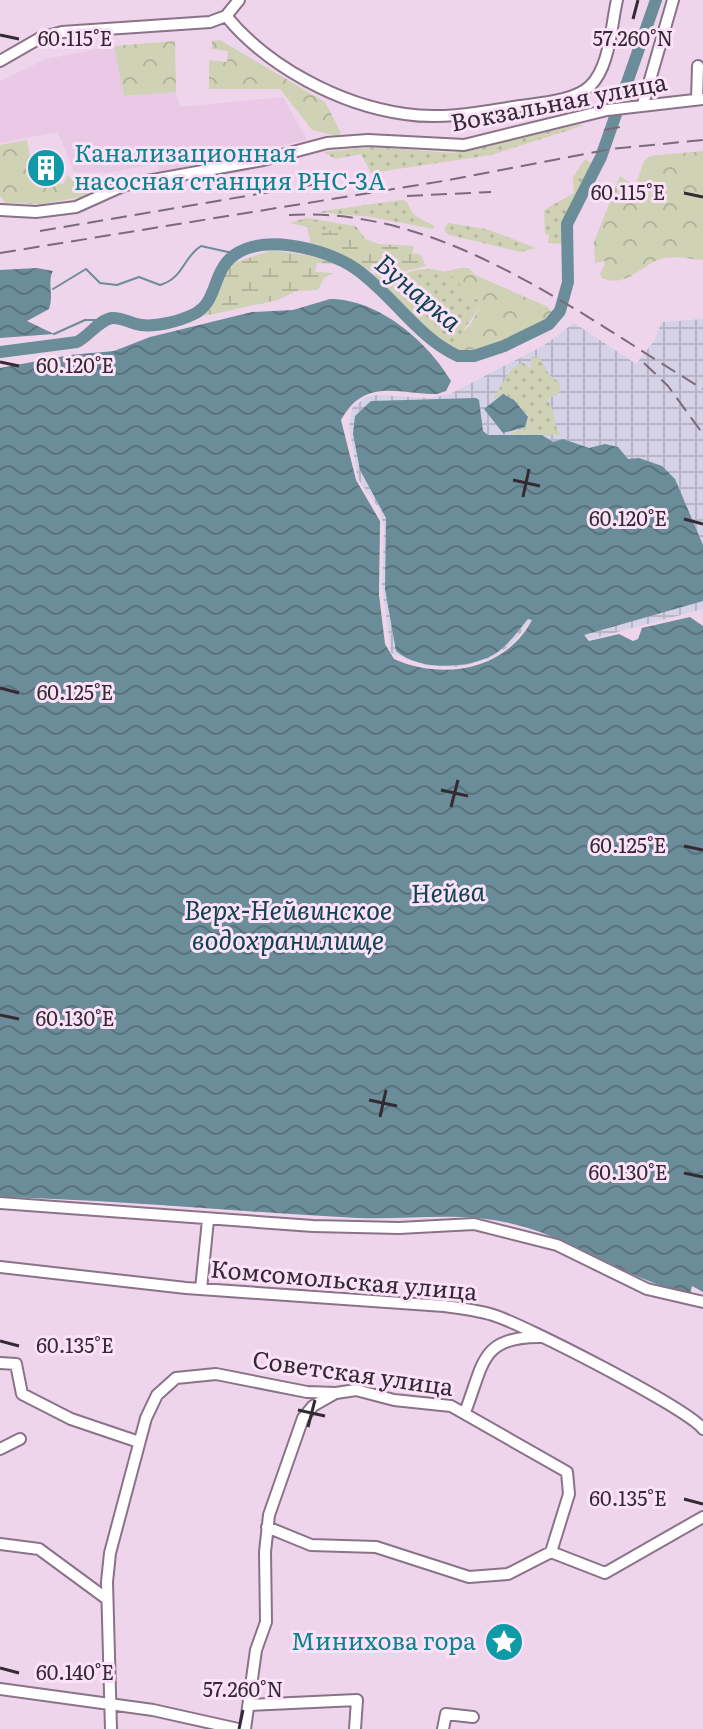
<svg xmlns="http://www.w3.org/2000/svg" width="703" height="1729" font-family="Literata,serif">
  <style>
    .built { fill: #e9c9e6 }
    .industrial { fill: url(#industrial-grid) }
    .grass { fill: url(#grass-dots) }
    .forest { fill: url(#forest-crowns) }
    .wetland { fill: url(#wetland-marsh) }
    .water { fill: url(#water-waves) }
    .lines { fill: none; stroke-linecap: round; stroke-linejoin: round }
    .stream { stroke: #6b8c99; stroke-width: 2 }
    .river { stroke: #6b8c99; stroke-width: 12 }
    .minor-casing { stroke: #8a7388; stroke-width: 14 }
    .minor { stroke: #fff; stroke-width: 10 }
    .rail { stroke: #7b6b7a; stroke-width: 2; stroke-dasharray: 16 8; stroke-linecap: butt }
    .ticks { fill: none; stroke: #342a33; stroke-width: 3 }
    .labels { text-anchor: middle; stroke-width: 6; stroke-linejoin: round; paint-order: stroke }
    .street-label { font-size: 24px; fill: #342a33; stroke: #fce2f9 }
    .culture-label { font-size: 24px; fill: #0d838f; stroke: #fce2f9; text-anchor: start }
    .water-label { font-size: 26px; font-style: italic; fill: #114252; stroke: #fce2f9 }
    .ticks-label { font-size: 20px; text-anchor: middle; fill: #342a33; stroke: #fce2f9; stroke-width: 6; stroke-linejoin: round; paint-order: stroke }
  </style>
  <defs>
    <pattern id="industrial-grid" width="8" height="8" patternUnits="userSpaceOnUse" patternTransform="scale(2)"><rect width="8" height="8" fill="#d5d1e6"/><path d="M0 4h8M4 0v8" fill="none" stroke="#b7b4c6"/></pattern>
    <pattern id="grass-dots" width="8" height="8" patternUnits="userSpaceOnUse" patternTransform="scale(2)"><rect width="8" height="8" fill="#cfd2b5"/><path d="M2 2h.1M6 6h.1" fill="none" stroke="#b2b49c" stroke-width="1.8" stroke-linecap="round"/></pattern>
    <pattern id="forest-crowns" width="20" height="18" patternUnits="userSpaceOnUse" patternTransform="scale(2)"><rect width="20" height="18" fill="#cfd2b5"/><path d="M2 6a3 3 0 1 1 6 0M12 15a3 3 0 1 1 6 0" fill="none" stroke="#b2b49c"/></pattern>
    <pattern id="wetland-marsh" width="20" height="14" patternUnits="userSpaceOnUse" patternTransform="scale(2)"><rect width="20" height="14" fill="#cfd2b5"/><path d="M1 5h8M5 5V1M11 12h8M15 12V8" fill="none" stroke="#b2b49c"/></pattern>
    <pattern id="water-waves" width="16" height="10" patternUnits="userSpaceOnUse" patternTransform="scale(2)"><rect width="16" height="10" fill="#6b8c99"/><path d="M0 5q4-4 8 0t8 0" fill="none" stroke="#59737d"/></pattern>
  </defs>
  <rect width="100%" height="100%" fill="#efd5ec"/>
  <path class="built" d="M 114,46 L 124,96 L 176,92 L 180,107 L 283,97 L 307,140 L 159,173 L 157,164 L 107,173 L 74,172 L 58,132 L 0,143 L 0,81 L 46,59 Z"/>
  <path class="industrial" d="M 703,319 L 703,609 L 591,639 L 529,622 L 513,643 L 494,657 L 459,667 L 429,666 L 391,653 L 382,587 L 384,526 L 378,507 L 358,479 L 349,426 L 352,408 L 366,397 L 376,395 L 430,398 L 450,394 L 543,346 L 574,323 L 636,364 L 654,341 L 662,322 Z"/>
  <path class="grass" d="M 577,125 L 585,125 L 491,155 L 371,173 L 361,154 L 335,159 L 324,152 L 373,147 L 453,153 Z
    M 585,159 L 591,163 L 590,168 L 565,220 L 562,244 L 548,243 L 549,235 L 545,234 L 544,210 L 574,193 L 573,177 Z
    M 401,200 L 406,201 L 414,215 L 434,226 L 434,229 L 371,217 L 316,212 Z
    M 306,218 L 356,226 L 366,240 L 289,223 Z
    M 448,223 L 486,229 L 536,248 L 521,252 L 449,235 L 444,230 Z
    M 389,261 L 393,264 L 397,280 C 410,265 447,265 460,282 C 464,287 466,294 469,299 L 478,299 L 481,305 L 452,347 L 426,327 L 375,276 L 374,270 L 379,263 Z
    M 531,357 L 540,358 L 549,375 L 560,383 L 560,392 L 547,400 C 557,411 552,426 561,435 L 508,434 L 525,428 L 529,416 L 505,393 L 493,399 L 510,371 L 522,362 L 531,369 Z"/>
  <path class="forest" d="M 220,40 L 325,102 L 341,133 L 338,136 L 312,130 L 280,89 L 209,89 L 209,60 L 227,62 L 228,51 L 212,49 L 212,41 Z
    M 175,41 L 176,92 L 124,96 L 114,46 Z
    M 27,140 L 35,180 L 63,184 L 68,175 L 73,181 L 89,183 L 87,196 L 42,204 L 5,203 L 0,196 L 0,145 Z
    M 703,151 L 703,260 C 690,259 678,256 665,258 C 642,262 629,289 602,278 L 600,274 L 606,261 L 595,263 L 594,242 L 620,176 L 635,186 L 644,161 L 650,156 Z
    M 460,268 L 469,268 L 475,275 L 548,307 L 552,313 C 530,334 486,352 457,351 L 451,343 L 470,325 L 481,305 L 478,299 L 469,300 L 456,278 L 439,273 Z"/>
  <path class="wetland" d="M 307,228 L 348,233 L 379,244 L 414,246 L 412,253 L 420,254 L 426,266 L 405,271 L 396,284 L 393,264 L 379,263 L 371,271 L 337,252 L 311,243 Z
    M 272,250 L 320,257 L 341,265 L 317,263 L 315,272 L 334,273 L 324,278 L 318,290 L 296,291 L 278,300 L 204,316 L 231,264 Z"/>
  <path class="water" d="M 37,268 L 53,271 C 47,280 54,296 49,309 L 27,321 L 54,334 L 0,338 L 0,270 Z
    M 330,299 C 379,299 428,342 451,381 L 446,391 L 437,394 C 397,394 365,377 341,420 L 356,480 L 380,521 L 379,595 L 385,644 L 394,659 C 443,681 506,670 532,620 L 528,619 C 517,632 508,646 493,655 C 467,669 419,671 396,651 L 385,589 L 386,518 L 360,470 L 353,434 L 355,416 L 371,401 L 476,398 L 479,400 L 483,431 L 488,435 L 542,435 L 553,442 L 563,439 L 589,448 L 605,444 L 618,447 L 628,459 L 639,458 L 662,466 L 675,479 L 703,545 L 703,601 L 584,635 L 589,641 L 619,634 L 633,641 L 638,639 L 642,628 L 690,617 L 703,626 L 703,1292 L 692,1286 L 690,1294 C 623,1279 571,1235 504,1222 C 456,1212 407,1220 358,1218 C 239,1212 120,1200 0,1197 L 0,368 L 70,355 L 114,351 L 150,337 L 252,312 L 293,310 Z
    M 503,394 L 514,400 L 528,417 L 525,427 L 503,433 L 484,409 Z"/>
  <g class="lines">
    <path class="stream" d="M 53,289 L 86,269 L 100,283 L 117,285 L 139,277 L 160,285 C 184,278 183,257 201,246 L 237,254
      M 54,334 L 85,320 L 104,320"/>
    <path class="river" d="M 0,352 L 77,342 C 89,336 99,320 112,318 C 122,317 131,324 141,325 C 157,327 180,321 194,314 C 215,304 213,279 226,263 C 253,229 326,248 356,269 C 392,294 418,338 458,356 L 474,356 L 504,346 L 549,324 L 560,311 L 568,282 L 567,224 L 601,157 L 656,0"/>
    <defs>
      <path id="minor" d="M 226,16 C 268,67 340,105 405,114 C 443,120 482,112 520,106 C 540,103 575,101 590,86 C 610,67 611,26 617,0
        M 0,61 L 40,38 L 62,32 L 210,22 L 226,16 L 239,0
        M 697,99 L 698,66
        M 643,104 L 673,0
        M 0,210 L 36,212 L 76,207 L 125,185 L 263,160 L 327,143 L 368,140 L 464,145 L 607,110 L 703,99
        M 0,1203 L 313,1226 L 399,1228 L 474,1224 L 557,1245 L 647,1289 L 703,1302
        M 0,1267 L 186,1288 L 444,1306 C 460,1308 477,1310 493,1315 C 523,1324 687,1408 703,1429
        M 201,1289 L 208,1220
        M 0,1363 L 16,1364 L 22,1394 L 71,1419 L 139,1442
        M 465,1412 C 484,1364 480,1337 539,1337
        M 0,1449 L 20,1439
        M 267,1527 L 311,1545 L 376,1547 L 469,1577 L 508,1574 L 551,1552
        M 0,1544 L 39,1549 L 107,1599
        M 551,1552 L 605,1573 L 703,1517
        M 0,1689 L 153,1710 L 238,1729
        M 250,1705 L 357,1700 L 355,1729
        M 111,1729 L 107,1582 L 110,1553 L 146,1418 L 157,1395 L 176,1378 L 216,1374 L 307,1392 L 336,1393 L 356,1390 L 394,1400 L 451,1406 L 567,1472 L 569,1494 L 551,1552
        M 245,1729 L 256,1650 L 266,1622 L 265,1552 L 269,1515 L 303,1418 L 313,1406 L 334,1394
        M 443,1729 L 446,1714 L 473,1717"/>
    </defs>
    <use href="#minor" class="minor-casing"/>
    <use href="#minor" class="minor"/>
    <path class="rail" d="M 604,130 L 620,127
      M 407,196 L 491,192
      M 289,215 C 443,206 578,314 703,389
      M 40,231 L 317,184
      M 0,253 L 443,181 L 611,149 L 703,140
      M 644,363 L 668,386 L 703,434"/>
  </g>
  <path class="ticks" d="M 633,19 L 638,0M 0,35 L 19,39M 684,193 L 703,197M 0,362 L 19,366M 513,480 L 540,486M 523,497 L 529,469M 684,519 L 703,524M 0,688 L 19,693M 441,790 L 468,796M 451,807 L 458,780M 684,846 L 703,850M 0,1015 L 19,1019M 369,1100 L 397,1106M 380,1117 L 386,1090M 684,1173 L 703,1177M 0,1341 L 19,1346M 298,1410 L 325,1416M 308,1427 L 315,1400M 684,1499 L 703,1504M 0,1668 L 19,1673M 239,1729 L 243,1710"/>
  <defs>
    <symbol id="building-disc" viewBox="-11 -11 22 22"><circle r="9.5" fill="#0f9aa8" stroke="#fce2f9"/><path d="M-4-6H4V6H1V3H-1V6H-4ZM-2.5-4.3h1.7v1.8h-1.7ZM.8-4.3h1.7v1.8H.8ZM-2.5-1h1.7V.8h-1.7ZM.8-1h1.7V.8H.8Z" fill="#fff"/></symbol>
    <symbol id="sight-disc" viewBox="-11 -11 22 22"><circle r="9.5" fill="#0f9aa8" stroke="#fce2f9"/><path d="M0-6L1.8-2.2L6-1.7L2.9 1.2L3.7 5.4L0 3.3L-3.7 5.4L-2.9 1.2L-6-1.7L-1.8-2.2Z" fill="#fff"/></symbol>
  </defs>
  <g fill-rule="evenodd">
    <use href="#building-disc" x="24" y="146" width="44" height="44"/>
    <use href="#sight-disc" x="482" y="1620" width="44" height="44"/>
  </g>
  <g class="labels">
    <g class="street-label">
      <text transform="translate(559 103) rotate(-11)" y="8">Вокзальная улица</text>
      <text transform="translate(344 1281) rotate(5)" y="8">Комсомольская улица</text>
      <text transform="translate(353 1374) rotate(8)" y="8">Советская улица</text>
    </g>
    <g class="culture-label">
      <text x="74" y="162">Канализационная<tspan x="74" dy="28">насосная станция РНС-3А</tspan></text>
      <text x="476" y="1650" text-anchor="end">Минихова гора</text>
    </g>
    <g class="water-label">
      <text transform="translate(418 293) rotate(40)" y="9">Бунарка</text>
      <text transform="translate(448 893) rotate(-2)" y="9">Нейва</text>
      <text x="288" y="920">Верх-Нейвинское<tspan x="288" dy="30">водохранилище</tspan></text>
    </g>
  </g>
  <g class="ticks-label">
    <text x="75" y="46">60.115°E</text>
    <text x="633" y="46">57.260°N</text>
    <text x="628" y="200">60.115°E</text>
    <text x="75" y="373">60.120°E</text>
    <text x="628" y="526">60.120°E</text>
    <text x="75" y="700">60.125°E</text>
    <text x="628" y="853">60.125°E</text>
    <text x="75" y="1026">60.130°E</text>
    <text x="628" y="1180">60.130°E</text>
    <text x="75" y="1353">60.135°E</text>
    <text x="628" y="1506">60.135°E</text>
    <text x="75" y="1680">60.140°E</text>
    <text x="243" y="1697">57.260°N</text>
  </g>
</svg>
